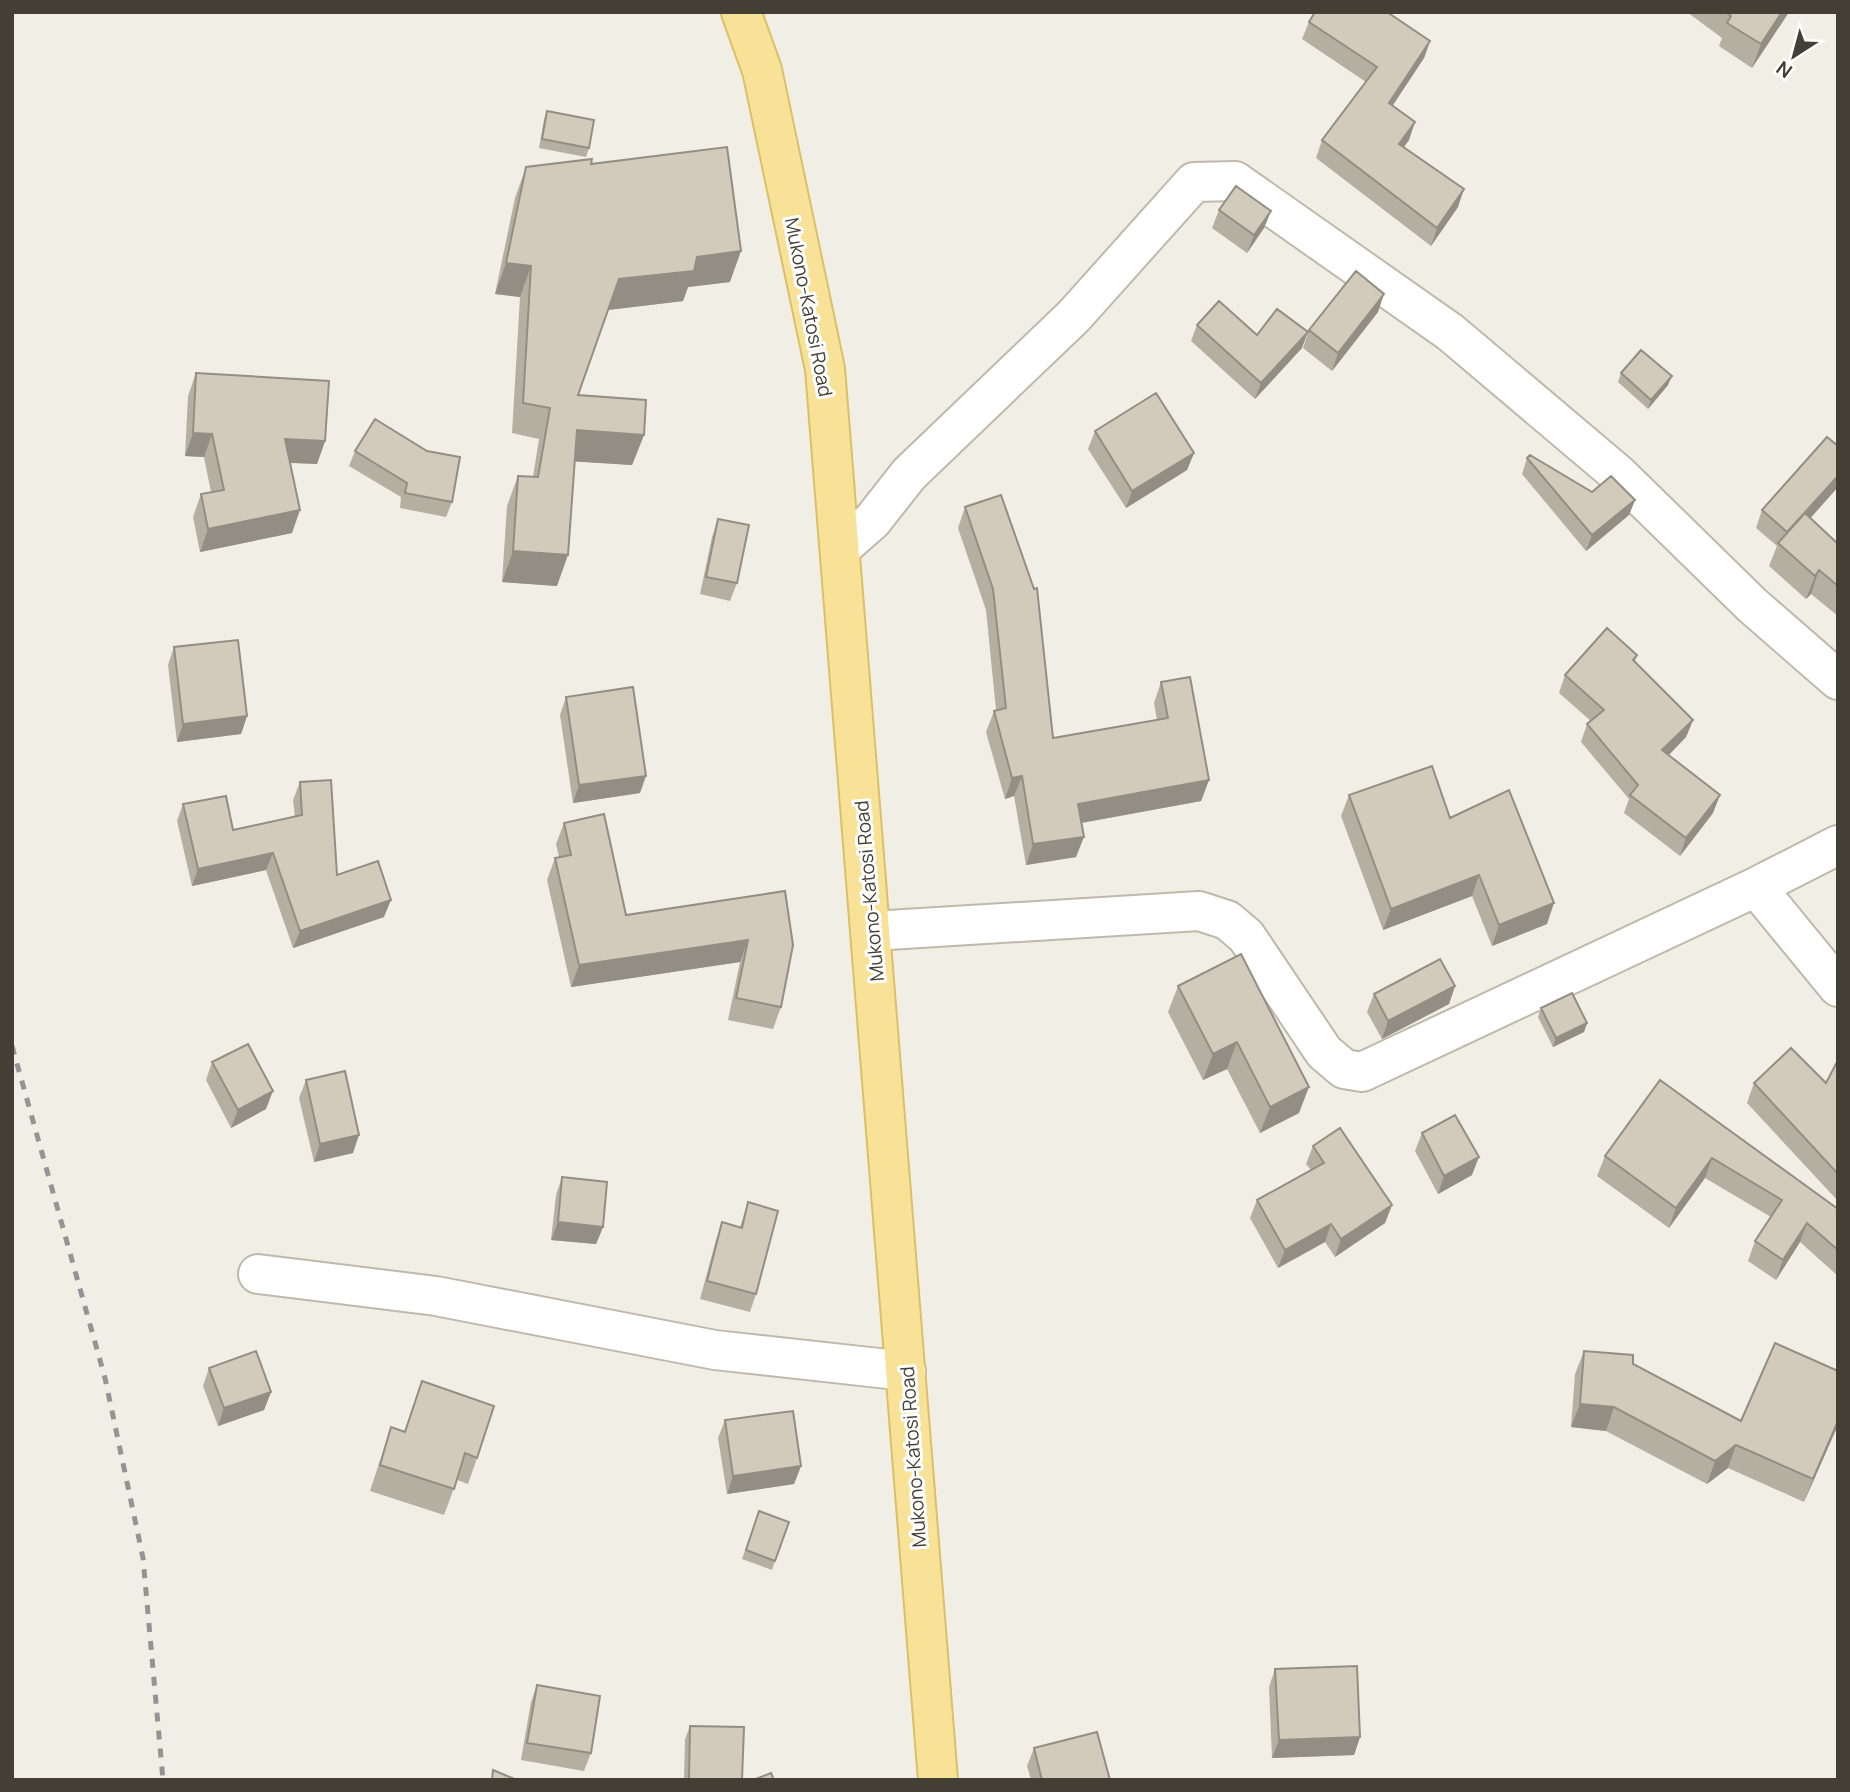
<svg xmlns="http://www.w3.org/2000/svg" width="1850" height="1792" font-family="Manrope,sans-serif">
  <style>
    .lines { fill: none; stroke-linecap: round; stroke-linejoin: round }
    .minor-casing { stroke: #bfb9ab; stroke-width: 42 }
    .major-casing { stroke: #dbc069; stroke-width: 42 }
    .minor { stroke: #fff; stroke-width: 38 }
    .major { stroke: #f8e298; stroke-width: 38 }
    .rail { stroke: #949494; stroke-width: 5; stroke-dasharray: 9 9; stroke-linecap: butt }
    .wall { fill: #b5afa1 }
    .shaded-wall { fill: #938e83 }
    .building { fill: #d2cbbb; stroke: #938e83; stroke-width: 2 }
    .labels { text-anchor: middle; stroke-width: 6; stroke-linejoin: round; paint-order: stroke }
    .street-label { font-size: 19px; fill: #433f35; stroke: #fff }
  </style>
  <rect width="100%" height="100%" fill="#f1eee5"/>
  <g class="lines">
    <defs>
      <path id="minor" d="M 840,549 L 872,521 L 909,474 L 1074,316 L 1194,182 L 1235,181 L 1450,332 L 1618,474 L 1752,605 L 1838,680
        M 1756,887 L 1838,845
        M 872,931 L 1199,911 L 1227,920 L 1246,936 L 1324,1052 L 1344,1069 L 1362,1072 L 1756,887 L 1838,987
        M 258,1274 L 436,1296 L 715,1350 L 906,1371"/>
      <path id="major" d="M 741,12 L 762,70 L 825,369 L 938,1780"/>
    </defs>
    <use href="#minor" class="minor-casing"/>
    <use href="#major" class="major-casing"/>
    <use href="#minor" class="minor"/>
    <use href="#major" class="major"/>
    <path class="rail" d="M 12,1046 L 105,1378 L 143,1558 L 163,1780"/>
  </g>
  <path class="wall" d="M 1687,12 L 1789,12 L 1752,68 L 1719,46 L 1722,38 Z
    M 1309,22 L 1430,41 L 1424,58 L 1393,105 L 1409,140 L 1404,147 L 1458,207 L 1431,246 L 1316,158 L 1322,140 L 1366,82 L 1302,39 Z
    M 547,111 L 589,148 L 586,157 L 539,148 L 544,120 Z
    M 591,164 L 730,282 L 688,287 L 683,301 L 608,310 L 578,395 L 644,435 L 632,465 L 575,461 L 557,586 L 502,582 L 507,506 L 518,476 L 533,477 L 539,439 L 512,433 L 520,297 L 495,294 L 515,198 L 526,167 Z
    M 1219,210 L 1271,211 L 1264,228 L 1247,253 L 1212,228 Z
    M 1378,312 L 1332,371 L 1303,348 L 1309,330 Z
    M 1197,325 L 1257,335 L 1302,348 L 1255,399 L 1191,341 Z
    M 196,373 L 325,441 L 317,464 L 290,463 L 292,533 L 200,552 L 193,517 L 201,494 L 211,492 L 204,457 L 185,456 L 188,396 Z
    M 1621,373 L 1668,385 L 1648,409 L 1618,382 Z
    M 1095,431 L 1194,453 L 1187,470 L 1126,508 L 1088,449 Z
    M 1838,446 L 1838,487 L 1810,518 L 1838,544 L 1838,616 L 1811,594 L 1806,599 L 1769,566 L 1777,546 L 1756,528 L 1762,510 Z
    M 355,451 L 452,502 L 446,517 L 400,508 L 401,497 L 349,466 Z
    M 1527,458 L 1592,492 L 1635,500 L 1629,515 L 1586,551 L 1522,474 Z
    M 965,507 L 1053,738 L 1157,720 L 1154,703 L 1161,682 L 1209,780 L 1201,801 L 1081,823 L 1076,857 L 1026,865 L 1014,796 L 1005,799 L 986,732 L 994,711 L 996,710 L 986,610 L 958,528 Z
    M 718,519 L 737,583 L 730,601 L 700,594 L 712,537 Z
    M 174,647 L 247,716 L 241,734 L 177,742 L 168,665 Z
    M 1637,655 L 1635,662 L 1693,720 L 1686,737 L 1669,755 L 1713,813 L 1680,856 L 1624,813 L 1629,799 L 1581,742 L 1587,724 L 1591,721 L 1559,693 L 1565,675 Z
    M 566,697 L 640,793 L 573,803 L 560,715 Z
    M 300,782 L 337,875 L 384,917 L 293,948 L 266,870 L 192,886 L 177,821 L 183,804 L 233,830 L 295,817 L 293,800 Z
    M 1349,795 L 1450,818 L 1547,924 L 1492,946 L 1472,896 L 1383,930 L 1341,816 Z
    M 564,823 L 626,915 L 785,891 L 781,1007 L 773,1029 L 728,1020 L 740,962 L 571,987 L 547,880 L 555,858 L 559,857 L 556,844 Z
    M 1241,954 L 1299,1113 L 1260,1133 L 1227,1069 L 1203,1080 L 1168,1012 L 1178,986 Z
    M 1455,986 L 1449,1004 L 1382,1039 L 1367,1012 L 1374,994 Z
    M 1541,1008 L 1587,1023 L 1584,1032 L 1553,1047 L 1538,1017 Z
    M 1838,1060 L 1838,1201 L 1747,1103 L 1754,1083 L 1826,1083 Z
    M 212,1062 L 266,1109 L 231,1128 L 206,1080 Z
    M 306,1080 L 353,1153 L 314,1162 L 299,1098 Z
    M 1660,1080 L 1838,1209 L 1838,1276 L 1800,1242 L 1776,1280 L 1748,1261 L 1755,1241 L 1771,1217 L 1705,1178 L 1669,1228 L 1597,1176 L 1605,1156 Z
    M 1422,1133 L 1472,1175 L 1438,1194 L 1415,1151 Z
    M 1313,1146 L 1392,1205 L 1385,1223 L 1335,1257 L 1325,1242 L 1278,1268 L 1250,1218 L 1257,1200 L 1311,1170 L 1306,1164 Z
    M 562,1177 L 603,1227 L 596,1244 L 551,1240 L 556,1195 Z
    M 748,1202 L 756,1294 L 750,1312 L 700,1299 L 716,1240 L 722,1222 L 740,1227 Z
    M 1584,1351 L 1633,1364 L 1741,1421 L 1838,1425 L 1804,1502 L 1728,1468 L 1707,1484 L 1606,1431 L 1571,1427 L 1575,1374 Z
    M 209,1368 L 271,1392 L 264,1410 L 218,1426 L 203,1386 Z
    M 422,1381 L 477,1458 L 468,1484 L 457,1480 L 444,1515 L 370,1491 L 391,1427 L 404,1432 Z
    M 725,1420 L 801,1466 L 794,1484 L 727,1494 L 718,1438 Z
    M 759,1511 L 789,1522 L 772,1570 L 742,1559 Z
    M 1275,1669 L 1360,1737 L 1354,1755 L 1272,1758 L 1269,1687 Z
    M 537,1685 L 591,1753 L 584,1771 L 521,1760 L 531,1702 Z
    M 690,1726 L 742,1780 L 684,1780 L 685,1739 Z
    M 1034,1748 L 1110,1780 L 1031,1780 L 1027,1766 Z"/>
  <path class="shaded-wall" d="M 1782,12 L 1789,12 L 1752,68 L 1761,44 Z
    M 1430,41 L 1424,58 L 1383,120 L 1389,103 Z
    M 1415,122 L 1409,140 L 1393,161 L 1399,144 Z
    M 1464,189 L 1458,207 L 1431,246 L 1437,228 Z
    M 1271,211 L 1264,228 L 1247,253 L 1254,235 Z
    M 741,251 L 730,282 L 688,287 L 683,301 L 608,310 L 619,279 L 697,257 Z
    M 506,263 L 531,266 L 520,297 L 495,294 Z
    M 1384,294 L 1378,312 L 1332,371 L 1338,353 Z
    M 1308,332 L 1302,348 L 1255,399 L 1261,383 Z
    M 1672,376 L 1668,385 L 1648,409 L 1651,400 Z
    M 577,430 L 644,435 L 632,465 L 566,461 Z
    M 193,433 L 212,434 L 204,457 L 185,456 Z
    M 285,439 L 325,441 L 317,464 L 276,462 Z
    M 1194,453 L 1187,470 L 1126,508 L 1132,491 Z
    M 1838,476 L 1838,487 L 1784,548 L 1788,533 Z
    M 1635,500 L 1629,515 L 1586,551 L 1592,535 Z
    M 300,510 L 292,533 L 200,552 L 208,529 Z
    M 513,551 L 568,555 L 557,586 L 502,582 Z
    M 1819,570 L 1811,594 L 1806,599 L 1815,576 Z
    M 247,716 L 241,734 L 177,742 L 183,724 Z
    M 1693,720 L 1686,737 L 1656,768 L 1662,750 Z
    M 646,776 L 640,793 L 573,803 L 579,785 Z
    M 1022,776 L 1014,796 L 1005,799 L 1012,778 Z
    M 1209,780 L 1201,801 L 1070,825 L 1078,804 Z
    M 1720,795 L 1713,813 L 1680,856 L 1686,838 Z
    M 1084,837 L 1076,857 L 1026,865 L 1033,844 Z
    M 273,853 L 266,870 L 192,886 L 198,869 Z
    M 1479,875 L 1472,896 L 1383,930 L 1391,909 Z
    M 391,900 L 384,917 L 293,948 L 300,931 Z
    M 1554,903 L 1547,924 L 1492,946 L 1499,925 Z
    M 748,940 L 740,962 L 571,987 L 579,965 Z
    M 1455,986 L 1449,1004 L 1382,1039 L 1388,1021 Z
    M 1587,1023 L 1584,1032 L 1553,1047 L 1556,1038 Z
    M 1237,1042 L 1227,1069 L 1203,1080 L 1213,1054 Z
    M 1309,1087 L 1299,1113 L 1260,1133 L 1270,1107 Z
    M 273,1091 L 266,1109 L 231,1128 L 238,1110 Z
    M 359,1135 L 353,1153 L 314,1162 L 320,1144 Z
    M 1479,1157 L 1472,1175 L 1438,1194 L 1444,1176 Z
    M 1712,1158 L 1705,1178 L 1669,1228 L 1676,1208 Z
    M 1392,1205 L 1385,1223 L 1335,1257 L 1341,1239 Z
    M 558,1222 L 603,1227 L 596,1244 L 551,1240 Z
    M 1807,1223 L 1800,1242 L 1776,1280 L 1783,1260 Z
    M 1331,1224 L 1325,1242 L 1278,1268 L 1285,1250 Z
    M 271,1392 L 264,1410 L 218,1426 L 224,1408 Z
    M 1580,1404 L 1614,1407 L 1606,1431 L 1571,1427 Z
    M 1838,1421 L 1838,1425 L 1804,1502 L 1813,1479 Z
    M 1736,1445 L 1728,1468 L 1707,1484 L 1715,1461 Z
    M 801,1466 L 794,1484 L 727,1494 L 733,1476 Z
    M 1360,1737 L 1354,1755 L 1272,1758 L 1279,1740 Z"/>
  <path class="building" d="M 1315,12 L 1387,12 L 1430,41 L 1389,103 L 1415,122 L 1399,144 L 1464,189 L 1437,228 L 1322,140 L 1377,67 L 1309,22 Z
    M 1726,12 L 1782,12 L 1761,44 L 1727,23 L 1731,16 Z
    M 547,111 L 594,120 L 589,148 L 542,139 Z
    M 727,147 L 741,251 L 697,257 L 694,271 L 619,279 L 578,395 L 646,400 L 644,435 L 577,430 L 568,555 L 513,551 L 518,476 L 538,477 L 550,408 L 523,403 L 531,266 L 506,263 L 526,167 L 592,159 L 591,164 Z
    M 1236,186 L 1271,211 L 1254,235 L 1219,210 Z
    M 1356,271 L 1384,294 L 1338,353 L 1309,330 Z
    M 1219,301 L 1257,335 L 1277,309 L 1308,332 L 1261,383 L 1197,325 Z
    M 1641,350 L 1672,376 L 1651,400 L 1621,373 Z
    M 196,373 L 329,381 L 325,441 L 285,439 L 300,510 L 208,529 L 201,494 L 224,490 L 212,434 L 193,433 Z
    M 1156,393 L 1194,453 L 1132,491 L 1095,431 Z
    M 375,419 L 427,451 L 460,457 L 452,502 L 405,493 L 407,483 L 355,451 Z
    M 1827,437 L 1838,446 L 1838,476 L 1787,532 L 1762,510 Z
    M 1530,455 L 1592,492 L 1611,476 L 1635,500 L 1592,535 L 1527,458 Z
    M 1001,495 L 1034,589 L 1037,588 L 1053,738 L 1168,718 L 1161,682 L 1190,677 L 1209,780 L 1078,804 L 1084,837 L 1033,844 L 1022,776 L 1012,778 L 994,711 L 1006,708 L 993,589 L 965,507 Z
    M 1805,513 L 1838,544 L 1838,586 L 1819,570 L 1815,576 L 1778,543 Z
    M 718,519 L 749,525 L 737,583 L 706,577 Z
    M 1607,628 L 1637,655 L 1633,660 L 1693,720 L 1662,750 L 1720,795 L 1686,838 L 1630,795 L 1638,785 L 1587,724 L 1604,710 L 1565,675 Z
    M 238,640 L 247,716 L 183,724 L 174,647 Z
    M 633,687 L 646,776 L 579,785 L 566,697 Z
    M 1432,766 L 1450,818 L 1509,790 L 1554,903 L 1499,925 L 1479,875 L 1391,909 L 1349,795 Z
    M 331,780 L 337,875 L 378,861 L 391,900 L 300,931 L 273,853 L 198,869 L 183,804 L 226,796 L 233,830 L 302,815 L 300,782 Z
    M 604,814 L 626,915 L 785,891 L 793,945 L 781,1007 L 736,998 L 748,940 L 579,965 L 555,858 L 571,855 L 564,823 Z
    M 1241,954 L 1309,1087 L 1270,1107 L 1237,1042 L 1213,1054 L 1178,986 Z
    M 1440,959 L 1455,986 L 1388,1021 L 1374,994 Z
    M 1572,993 L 1587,1023 L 1556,1038 L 1541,1008 Z
    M 248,1044 L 273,1091 L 238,1110 L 212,1062 Z
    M 1791,1048 L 1826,1083 L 1838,1060 L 1838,1174 L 1754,1083 Z
    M 345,1071 L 359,1135 L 320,1144 L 306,1080 Z
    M 1660,1080 L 1838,1209 L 1838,1250 L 1807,1223 L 1783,1260 L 1755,1241 L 1782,1200 L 1712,1158 L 1676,1208 L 1605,1156 Z
    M 1455,1115 L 1479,1157 L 1444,1176 L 1422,1133 Z
    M 1340,1128 L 1392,1205 L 1341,1239 L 1331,1224 L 1285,1250 L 1257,1200 L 1324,1163 L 1313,1146 Z
    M 562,1177 L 607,1182 L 603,1227 L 558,1222 Z
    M 748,1202 L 778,1211 L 756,1294 L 707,1281 L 722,1222 L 742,1228 Z
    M 1775,1343 L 1838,1371 L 1838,1421 L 1813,1479 L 1736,1445 L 1715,1461 L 1614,1407 L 1580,1404 L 1584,1351 L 1633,1355 L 1633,1364 L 1741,1421 Z
    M 256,1351 L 271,1392 L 224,1408 L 209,1368 Z
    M 422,1381 L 494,1406 L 477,1458 L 465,1453 L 454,1489 L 380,1465 L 391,1427 L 405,1432 Z
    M 793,1411 L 801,1466 L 733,1476 L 725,1420 Z
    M 759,1511 L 789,1522 L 775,1561 L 746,1550 Z
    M 1357,1666 L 1360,1737 L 1279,1740 L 1275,1669 Z
    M 537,1685 L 600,1696 L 591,1753 L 527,1743 Z
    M 690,1726 L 744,1727 L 742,1780 L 689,1780 Z
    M 1097,1732 L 1110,1780 L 1042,1780 L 1034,1748 Z
    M 493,1770 L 517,1780 L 492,1780 Z
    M 771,1773 L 774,1780 L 753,1780 Z"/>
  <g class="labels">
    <g class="street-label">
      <text transform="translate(809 307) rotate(79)" y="7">Mukono-Katosi Road</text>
      <text transform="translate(869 891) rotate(-95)" y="7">Mukono-Katosi Road</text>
      <text transform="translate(913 1457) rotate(-94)" y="7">Mukono-Katosi Road</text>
    </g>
  </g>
  <rect width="1850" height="1792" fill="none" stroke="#433f35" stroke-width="28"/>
  <g transform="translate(1794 56) rotate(216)" stroke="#ffffff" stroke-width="5" paint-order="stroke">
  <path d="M0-5L12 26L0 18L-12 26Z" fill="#433f35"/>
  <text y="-10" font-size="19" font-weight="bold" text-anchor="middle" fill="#433f35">N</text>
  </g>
</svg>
